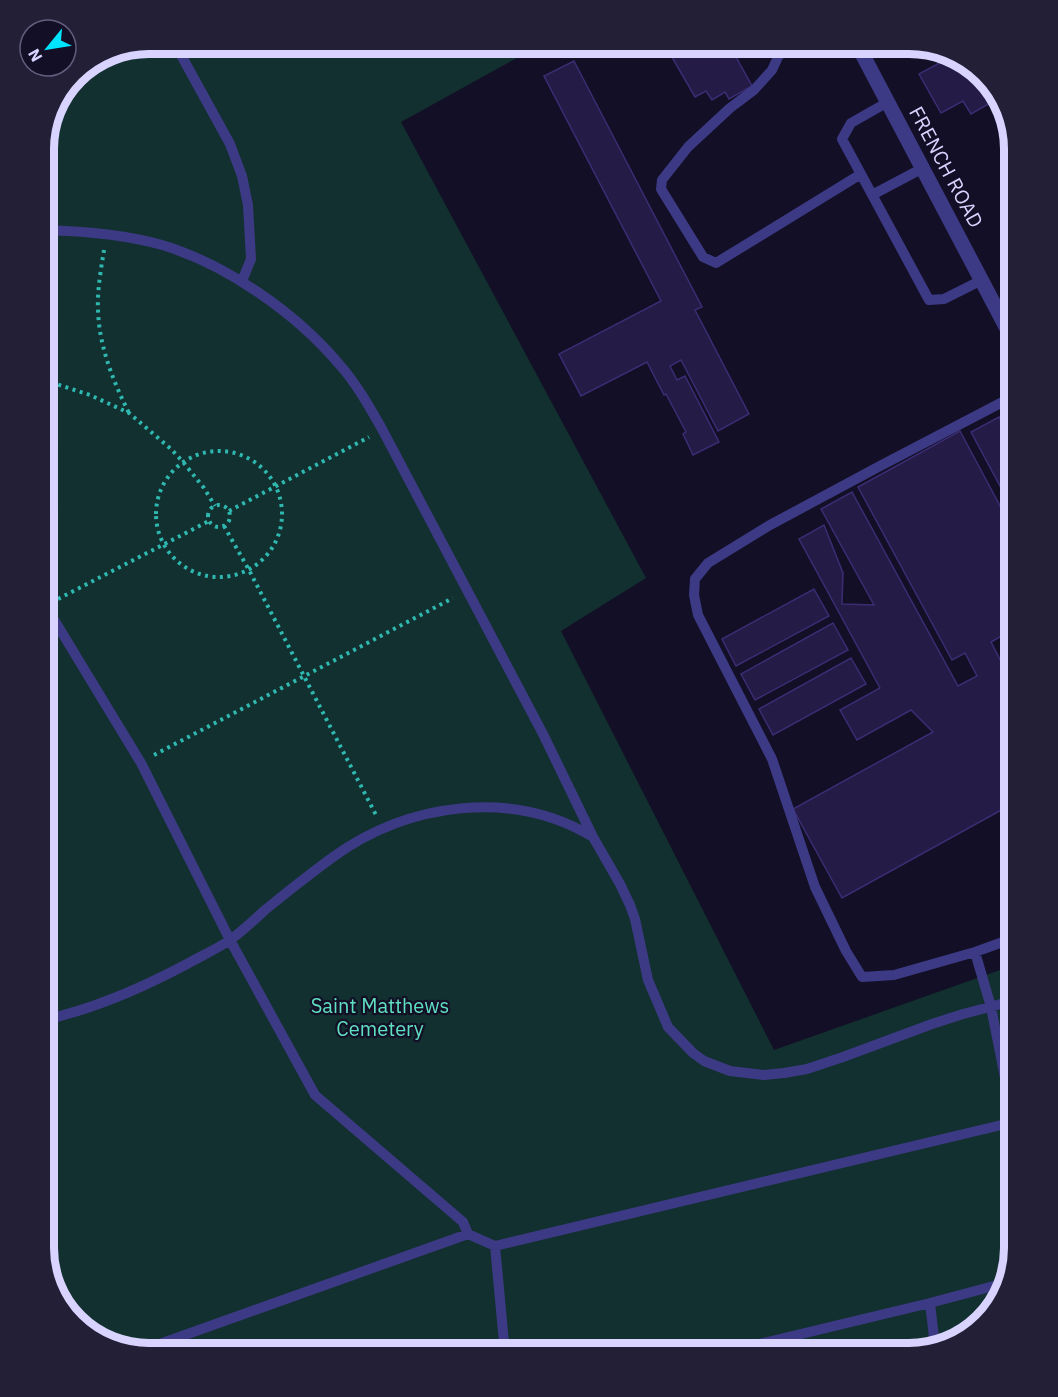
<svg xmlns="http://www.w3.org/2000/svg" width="1058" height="1397" font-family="'IBM Plex Sans',sans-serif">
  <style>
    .green { fill: #12302f }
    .building { fill: #241b47; stroke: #3b2d73; stroke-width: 1.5 }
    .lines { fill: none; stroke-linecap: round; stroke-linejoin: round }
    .path { stroke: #2fb8b0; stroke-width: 4; stroke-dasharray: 3 4.5; stroke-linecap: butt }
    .lane { stroke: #3d3a85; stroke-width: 10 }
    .street { stroke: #3d3a85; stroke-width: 15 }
    .labels { text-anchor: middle; stroke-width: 4.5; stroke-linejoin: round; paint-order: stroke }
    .street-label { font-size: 20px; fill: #d9d4ff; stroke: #130f26 }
    .park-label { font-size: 20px; fill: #5fe0c0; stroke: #130f26 }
    .rim { fill: none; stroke: #d9d4ff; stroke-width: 8 }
  </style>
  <rect width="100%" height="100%" fill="#130f26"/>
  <path class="green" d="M 149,44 L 542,44 L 401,122 L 646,578 L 561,631 L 774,1050 L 1014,965 L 1014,1248 L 1001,1300 L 967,1336 L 909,1353 L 149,1353 L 97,1340 L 61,1306 L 44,1248 L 44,142 L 55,102 L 79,70 Z"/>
  <path class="building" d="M 684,44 L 734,44 L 739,53 L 735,55 L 752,86 L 729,99 L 725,92 L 712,100 L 706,91 L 695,97 L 669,52 Z
    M 954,55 L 961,57 L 997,91 L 999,98 L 971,114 L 963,101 L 941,113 L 919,74 Z
    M 574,61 L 702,307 L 695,310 L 749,414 L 718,431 L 681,360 L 670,366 L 677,380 L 685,376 L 719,442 L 693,455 L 683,434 L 686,432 L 666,394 L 664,395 L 647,362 L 581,396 L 559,354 L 661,301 L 544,76 Z
    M 999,417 L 1014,444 L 1014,512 L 971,432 Z
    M 960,431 L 1014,532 L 1014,629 L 991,642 L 1004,667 L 1014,661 L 1014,803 L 842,898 L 793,809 L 933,732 L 911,710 L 857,740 L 840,710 L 880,688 L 799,539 L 824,525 L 843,573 L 842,604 L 874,605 L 821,509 L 852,492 L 958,686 L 977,676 L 965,653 L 952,660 L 858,487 Z
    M 814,589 L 829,616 L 736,666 L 722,639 Z
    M 833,623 L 848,650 L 755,700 L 741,674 Z
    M 851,658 L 866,684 L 773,735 L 759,709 Z"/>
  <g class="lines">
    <path class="path" d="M 104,250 C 101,269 97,291 98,310 C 99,346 113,381 129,413
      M 44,380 L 90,395 L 129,413 L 171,449 L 183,462 L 204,488 L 215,506
      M156 514a63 63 0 1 1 126 0a63 63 0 1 1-126 0Z
      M208 516a11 11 0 1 1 22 0a11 11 0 1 1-22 0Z
      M 229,511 L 369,437
      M 224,526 L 249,570 L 376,815
      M 58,599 L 209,521
      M 154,755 L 453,598"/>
    <path class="lane" d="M 175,44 L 230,144 L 242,176 L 248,205 L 251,259 L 242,281
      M 802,44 L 779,55 L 772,70 L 754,90 L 730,108 L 688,147 L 662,180 L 661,189 L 703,257 L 716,263 L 861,174
      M 888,102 L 851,123 L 842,139 L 929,300 L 944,299 L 982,280
      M 872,195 L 923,168
      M 44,230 C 83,231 123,234 162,245 C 226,264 296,313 339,364 C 356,383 369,406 382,429 L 543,734 L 593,837 L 620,884 L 630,905 L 635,919 L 648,980 L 668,1027 L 693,1053 L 704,1061 L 730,1071 L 764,1075 L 784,1073 L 807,1069 L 843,1057 L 932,1024 L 963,1014 L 1001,1004 L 1014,998
      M 44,607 L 47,608 L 141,763 L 230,940 L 315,1095 L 463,1222 L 468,1234
      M 1014,938 L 975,952 L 894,975 L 862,977 L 846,951 L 815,887 L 772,759 L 698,615 L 694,595 L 695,579 L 708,563 L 770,525 L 880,466 L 1014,396
      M 975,952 L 991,1007 L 1014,1123
      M 44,1020 C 94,1009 142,988 187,964 C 201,956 217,949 230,940 C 243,931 254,920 265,910 C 287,892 310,874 333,857 C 408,803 512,788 593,837
      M 495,1246 L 505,1353
      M 930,1303 L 935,1346
      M 140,1351 L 468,1234 L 495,1246 L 1014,1122
      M 722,1353 L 930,1303 L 1005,1283"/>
    <path class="street" d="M 857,44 L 1014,342"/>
  </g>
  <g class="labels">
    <g class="street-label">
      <text transform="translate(946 167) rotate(62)" y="7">FRENCH ROAD</text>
    </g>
    <g class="park-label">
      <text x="380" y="1013">Saint Matthews<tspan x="380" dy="23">Cemetery</tspan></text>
    </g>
  </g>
  <path d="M0 0H1058V1397H0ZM149 54H909A95 95 0 0 1 1004 149V1248A95 95 0 0 1 909 1343H149A95 95 0 0 1 54 1248V149A95 95 0 0 1 149 54Z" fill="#231f37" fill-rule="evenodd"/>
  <path class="rim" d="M149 54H909A95 95 0 0 1 1004 149V1248A95 95 0 0 1 909 1343H149A95 95 0 0 1 54 1248V149A95 95 0 0 1 149 54Z"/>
  <g transform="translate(48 48) rotate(240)"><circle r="28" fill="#130f26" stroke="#625e7d" stroke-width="1.5"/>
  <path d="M0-4.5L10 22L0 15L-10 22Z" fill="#00e5ff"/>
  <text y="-9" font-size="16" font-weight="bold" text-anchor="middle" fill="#d9d4ff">N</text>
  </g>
</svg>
